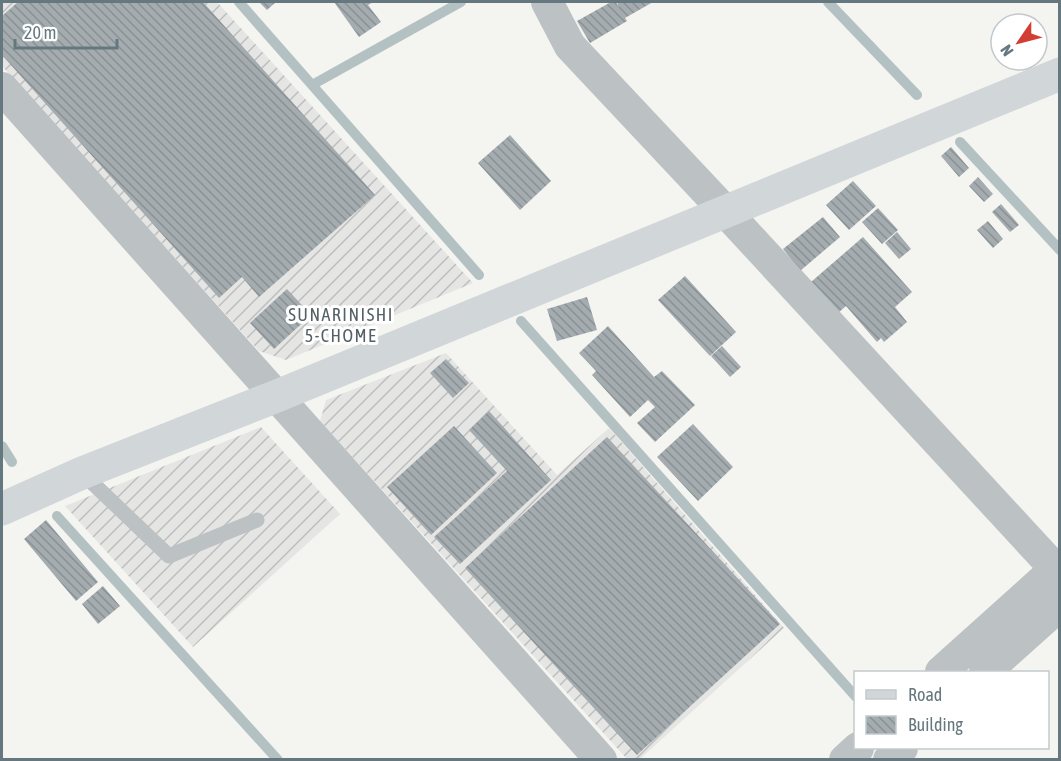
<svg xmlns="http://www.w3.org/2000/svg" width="1061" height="761" font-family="'Asap Condensed',sans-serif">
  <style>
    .industrial { fill: url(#industrial-furrows) }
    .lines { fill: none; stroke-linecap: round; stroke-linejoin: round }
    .stream { stroke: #b4c1c3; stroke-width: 10 }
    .building { fill: url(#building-back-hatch) }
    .lane { stroke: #bcc1c3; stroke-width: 15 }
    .street { stroke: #bcc1c3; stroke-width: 32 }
    .secondary { stroke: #d1d6d9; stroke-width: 33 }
    .labels { text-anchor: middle; stroke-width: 6; stroke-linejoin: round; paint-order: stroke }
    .neighbourhood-label { font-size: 18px; letter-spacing: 1.5px; fill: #536065; stroke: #fff }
  </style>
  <defs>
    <pattern id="industrial-furrows" width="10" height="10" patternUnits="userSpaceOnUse" patternTransform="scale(1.5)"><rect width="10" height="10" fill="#e5e5e4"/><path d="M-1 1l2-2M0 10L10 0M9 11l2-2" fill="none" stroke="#bdbebe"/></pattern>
    <pattern id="building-back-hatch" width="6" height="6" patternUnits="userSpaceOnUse" patternTransform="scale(1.5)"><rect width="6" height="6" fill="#a4acaf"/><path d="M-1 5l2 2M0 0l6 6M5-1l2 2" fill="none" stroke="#899194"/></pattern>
  </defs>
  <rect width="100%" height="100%" fill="#f4f4f1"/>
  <path class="industrial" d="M 2,2 L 217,2 L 473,283 L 286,360 L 259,351 L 2,66 Z
    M 446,353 L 557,475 L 609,428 L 784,628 L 640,759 L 627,759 L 320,421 L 326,400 Z
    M 261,427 L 340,514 L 193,647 L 65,506 Z"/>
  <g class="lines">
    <path class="stream" d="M 239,2 L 312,85 L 461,2
      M 828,2 L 917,95
      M 312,85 L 479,275
      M 960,142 L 1060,250
      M 521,321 L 856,697
      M 2,446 L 12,462
      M 57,516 L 278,760"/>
  </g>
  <path class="building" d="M 18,2 L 203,2 L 375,195 L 259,297 L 242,277 L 219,298 L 2,55 L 2,16 Z
    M 259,2 L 276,2 L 267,10 Z
    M 334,2 L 373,2 L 368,5 L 381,22 L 359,37 Z
    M 611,2 L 616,2 L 619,8 L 617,2 L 653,2 L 625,18 L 627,21 L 590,43 L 577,21 Z
    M 510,135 L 551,181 L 520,210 L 478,163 Z
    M 951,147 L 969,168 L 959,177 L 941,156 Z
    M 978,177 L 993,194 L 984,202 L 969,186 Z
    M 853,181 L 876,206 L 849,230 L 826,205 Z
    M 1001,204 L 1019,225 L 1010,232 L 992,212 Z
    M 878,208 L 898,230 L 882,244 L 862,222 Z
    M 823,217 L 840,237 L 800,271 L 783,249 Z
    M 988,221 L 1003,239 L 993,248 L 977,230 Z
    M 897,232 L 911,249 L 899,259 L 885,243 Z
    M 863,237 L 912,292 L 895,307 L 907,322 L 884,342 L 881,338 L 877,342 L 846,306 L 838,313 L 811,282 Z
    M 685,276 L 736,332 L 710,356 L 658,300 Z
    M 287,289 L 311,315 L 274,349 L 250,323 Z
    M 587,297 L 597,330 L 557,341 L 547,309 Z
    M 608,326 L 654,377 L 662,371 L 695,405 L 655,442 L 637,423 L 655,407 L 648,400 L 630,417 L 592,375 L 596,371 L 579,353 Z
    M 722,346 L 741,367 L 730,377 L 711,356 Z
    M 446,359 L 469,383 L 453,398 L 430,373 Z
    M 489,411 L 551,480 L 460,564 L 434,537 L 507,471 L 469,430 Z
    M 693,424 L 733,467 L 698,501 L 657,457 Z
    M 454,426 L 497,473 L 431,535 L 387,487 Z
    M 607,437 L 780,624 L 637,755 L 465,568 Z
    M 46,520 L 98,582 L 76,601 L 24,539 Z
    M 103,586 L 120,606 L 98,624 L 82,604 Z"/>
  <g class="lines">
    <path class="lane" d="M 82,473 L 169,556 L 257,520"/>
    <path class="street" d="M 547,2 L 570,46 L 725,211 L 1060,574
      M 2,88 L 601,760
      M 941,672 L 1060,565
      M 985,672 L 1060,605
      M 845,760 L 858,748
      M 889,760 L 902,748"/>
    <path class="secondary" d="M 2,509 L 82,473 L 277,396 L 1060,74"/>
  </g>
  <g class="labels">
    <g class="neighbourhood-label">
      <text x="341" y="321">SUNARINISHI<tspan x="341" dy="21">5-CHOME</tspan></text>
    </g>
  </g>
  <rect width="1061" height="761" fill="none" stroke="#66787f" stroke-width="6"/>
  <rect x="854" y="671" width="195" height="78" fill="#ffffff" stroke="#c2c9cc" stroke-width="1.5"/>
  <rect x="866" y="690" width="30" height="9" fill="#d1d6d9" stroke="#c2c9cc" stroke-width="1.5"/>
  <text x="908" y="701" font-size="18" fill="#66787f">Road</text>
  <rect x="866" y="716" width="30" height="18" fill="url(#building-back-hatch)" stroke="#c2c9cc" stroke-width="1.5"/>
  <text x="908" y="731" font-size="18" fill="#66787f">Building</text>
  <g transform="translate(1019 42) rotate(235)"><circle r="28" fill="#ffffff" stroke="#c2c9cc" stroke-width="1.5"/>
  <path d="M0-4.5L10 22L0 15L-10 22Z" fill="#d23e33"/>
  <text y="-9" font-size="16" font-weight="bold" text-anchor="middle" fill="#66787f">N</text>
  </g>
  <path d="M15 39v9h102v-9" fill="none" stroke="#66787f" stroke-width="3"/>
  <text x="24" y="39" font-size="18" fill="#66787f" stroke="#ffffff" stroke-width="4.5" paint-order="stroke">20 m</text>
</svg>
